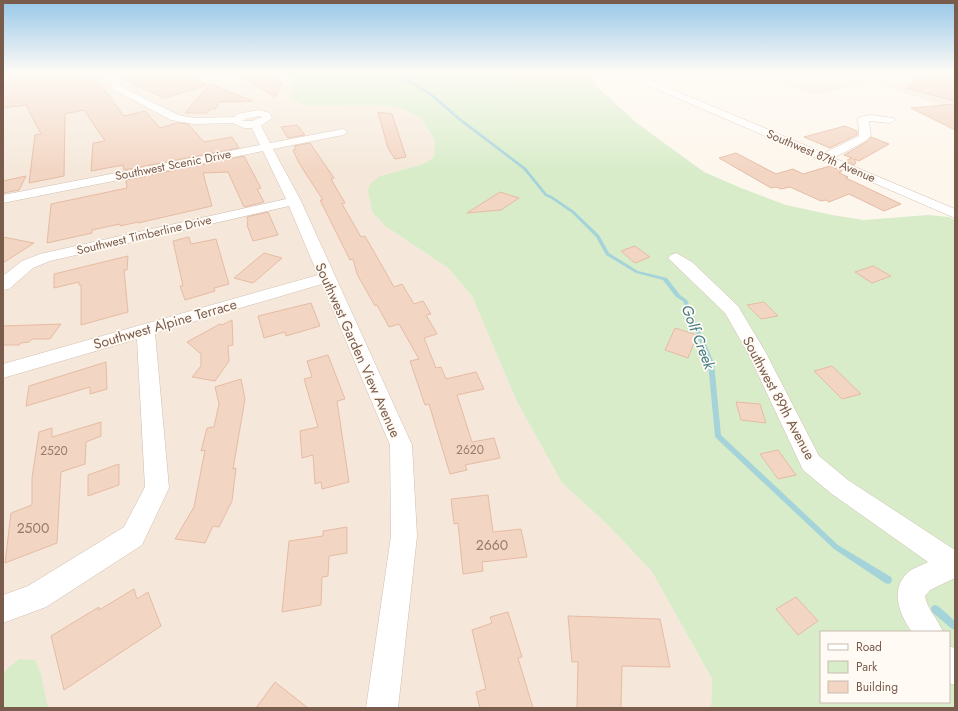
<svg xmlns="http://www.w3.org/2000/svg" width="958" height="711" font-family="Jost,sans-serif">
  <style>
    .residential { fill: #f5e8da }
    .green { fill: #d8ecc9; fill-rule: evenodd }
    .lines { fill: none; stroke-linecap: round; stroke-linejoin: round }
    .stream { fill: #a5d3da; fill-rule: evenodd }
    .building { fill: #f3d5c3; stroke: #e6bba3 }
    .minor-casing { stroke: #d1beb0; stroke-width: 1 }
    .minor { fill: #fff; fill-rule: evenodd }
    .labels { text-anchor: middle; stroke-width: 3.5; stroke-linejoin: round; paint-order: stroke }
    .far-street-label { font-size: 12px; fill: #7a5c4d; stroke: #fffaf3 }
    .number-label { font-size: 12px; fill: #987a6a }
    .street-label { font-size: 14px; fill: #7a5c4d; stroke: #fffaf3 }
    .near-number-label { font-size: 14px; fill: #987a6a }
    .water-label { font-size: 15px; font-style: italic; fill: #437c86; stroke: #fffaf3 }
  </style>
  <rect width="100%" height="100%" fill="#fdf6ec"/>
  <path class="residential" d="M 3,71 L 284,71 L 292,77 L 290,87 L 308,106 L 382,105 L 401,108 L 421,118 L 435,141 L 434,157 L 423,164 L 380,176 L 372,212 L 385,226 L 448,268 L 472,296 L 516,400 L 562,483 L 609,526 L 652,572 L 712,679 L 711,708 L 3,708 Z
    M 748,71 L 955,71 L 955,110 L 871,82 L 816,95 Z"/>
  <path class="green" d="M 284,71 L 599,71 L 592,78 L 596,86 L 638,124 L 704,172 L 741,188 L 786,205 L 832,215 L 864,220 L 928,215 L 949,217 L 955,220 L 955,708 L 711,708 L 712,679 L 652,572 L 609,526 L 562,483 L 516,400 L 472,296 L 448,268 L 385,226 L 372,212 L 368,190 L 370,184 L 380,176 L 423,164 L 434,157 L 435,141 L 421,118 L 401,108 L 382,105 L 308,106 L 294,101 L 290,87 L 292,78 ZM 821,632 L 949,632 L 949,702 L 821,702 Z
    M 19,659 L 35,660 L 41,674 L 48,708 L 3,708 L 3,677 L 6,670 Z"/>
  <g class="lines">
    <path class="stream" d="M 385,71 L 388,71 L 410,80 L 434,95 L 459,117 L 526,168 L 547,194 L 552,196 L 574,211 L 599,235 L 609,253 L 638,271 L 667,278 L 680,295 L 687,300 L 714,363 L 721,435 L 838,545 L 891,577 L 892,580 L 891,583 L 888,584 L 885,583 L 834,549 L 716,438 L 715,436 L 708,363 L 683,301 L 676,297 L 663,280 L 636,273 L 606,255 L 596,237 L 572,213 L 550,198 L 545,196 L 524,170 L 457,119 L 432,97 L 408,82 Z
      M 935,605 L 938,606 L 955,621 L 955,630 L 952,629 L 932,612 L 931,609 L 932,606 Z"/>
  </g>
  <path class="building" d="M 3,71 L 80,71 L 77,74 L 80,74 L 78,77 L 101,76 L 93,86 L 100,84 L 124,116 L 145,111 L 160,128 L 177,123 L 188,124 L 204,142 L 232,137 L 239,148 L 124,170 L 123,165 L 91,171 L 93,143 L 105,141 L 84,110 L 65,114 L 64,176 L 29,183 L 35,135 L 41,134 L 26,105 L 3,108 Z
    M 124,71 L 132,71 L 149,77 L 174,71 L 207,85 L 165,98 L 122,79 Z
    M 233,71 L 261,71 L 282,83 L 275,97 Z
    M 929,71 L 955,76 L 955,101 L 906,88 Z
    M 210,84 L 252,101 L 219,102 L 215,109 L 210,109 L 207,113 L 185,113 Z
    M 955,104 L 955,130 L 911,108 Z
    M 378,112 L 392,114 L 406,157 L 395,159 L 388,148 Z
    M 297,125 L 305,135 L 288,138 L 281,127 Z
    M 845,126 L 857,131 L 857,135 L 830,148 L 804,137 Z
    M 871,137 L 889,144 L 859,161 L 854,159 L 856,163 L 854,165 L 845,161 L 852,158 L 844,155 L 868,141 Z
    M 310,143 L 334,178 L 331,179 L 345,203 L 342,204 L 361,237 L 365,236 L 394,287 L 402,284 L 414,304 L 423,301 L 431,314 L 426,315 L 437,334 L 424,338 L 436,368 L 441,367 L 446,379 L 476,372 L 484,389 L 457,395 L 472,442 L 494,438 L 500,458 L 465,465 L 467,470 L 450,474 L 429,404 L 425,405 L 410,361 L 419,359 L 399,324 L 389,327 L 377,305 L 375,306 L 357,274 L 353,259 L 350,260 L 320,200 L 323,200 L 299,163 L 293,150 L 296,149 L 294,146 Z
    M 736,153 L 776,174 L 793,169 L 803,174 L 830,166 L 842,171 L 839,173 L 848,177 L 846,178 L 901,204 L 884,211 L 849,194 L 829,202 L 826,200 L 821,201 L 790,187 L 781,189 L 776,187 L 771,188 L 719,158 Z
    M 244,156 L 261,188 L 257,189 L 264,202 L 244,207 L 228,172 L 203,173 L 212,206 L 138,223 L 138,222 L 120,226 L 120,224 L 92,230 L 92,233 L 47,243 L 51,204 L 127,188 L 126,180 Z
    M 26,176 L 19,190 L 3,193 L 3,181 Z
    M 500,192 L 519,198 L 501,210 L 467,213 Z
    M 268,212 L 278,235 L 253,241 L 247,225 L 248,225 L 247,222 L 248,221 L 247,217 Z
    M 3,237 L 34,243 L 3,263 Z
    M 189,237 L 191,244 L 216,239 L 229,284 L 214,288 L 215,291 L 185,300 L 180,286 L 183,286 L 173,241 Z
    M 635,246 L 650,257 L 635,263 L 621,251 Z
    M 264,253 L 282,258 L 253,283 L 234,278 Z
    M 128,256 L 127,270 L 124,270 L 128,312 L 81,325 L 81,285 L 79,285 L 79,282 L 54,288 L 54,274 Z
    M 873,266 L 891,276 L 872,283 L 855,272 Z
    M 764,302 L 778,316 L 761,319 L 747,305 Z
    M 311,303 L 320,326 L 286,336 L 285,332 L 264,338 L 258,316 Z
    M 232,320 L 233,345 L 228,346 L 229,361 L 215,381 L 192,377 L 201,366 L 201,354 L 187,342 L 220,324 L 222,325 Z
    M 61,324 L 50,339 L 32,339 L 29,342 L 21,343 L 19,345 L 3,345 L 3,326 Z
    M 675,328 L 697,335 L 688,358 L 665,350 Z
    M 328,355 L 345,399 L 337,401 L 349,482 L 322,489 L 321,482 L 315,484 L 313,455 L 302,458 L 300,431 L 318,427 L 304,379 L 312,377 L 307,361 Z
    M 106,362 L 107,389 L 90,394 L 90,387 L 26,406 L 29,386 Z
    M 832,366 L 861,394 L 842,399 L 814,371 Z
    M 241,379 L 245,399 L 233,469 L 236,468 L 232,501 L 219,527 L 213,526 L 205,543 L 175,539 L 194,507 L 205,450 L 201,451 L 207,428 L 214,427 L 219,404 L 215,387 Z
    M 736,402 L 760,404 L 766,423 L 741,420 Z
    M 101,422 L 101,436 L 86,442 L 85,464 L 61,472 L 57,543 L 5,563 L 11,513 L 32,505 L 32,478 L 39,432 L 52,428 L 52,437 Z
    M 778,450 L 796,475 L 778,479 L 760,454 Z
    M 119,464 L 119,485 L 88,496 L 88,475 Z
    M 488,495 L 493,532 L 521,529 L 527,557 L 482,562 L 483,571 L 463,574 L 458,523 L 454,524 L 451,499 Z
    M 347,527 L 347,553 L 329,556 L 328,576 L 322,577 L 321,605 L 282,612 L 289,541 L 323,536 L 323,531 Z
    M 134,589 L 137,599 L 148,592 L 161,626 L 64,690 L 51,636 L 99,607 L 99,610 Z
    M 796,597 L 818,621 L 798,635 L 776,609 Z
    M 508,612 L 522,657 L 518,658 L 533,708 L 480,708 L 476,692 L 486,689 L 472,630 L 492,623 L 490,617 Z
    M 568,616 L 660,619 L 670,667 L 622,666 L 621,708 L 577,708 L 578,662 L 572,662 Z
    M 275,682 L 308,708 L 256,708 Z"/>
  <g class="lines">
    <defs>
      <path id="minor" d="M 115,71 L 123,71 L 120,82 L 120,86 L 178,115 L 194,118 L 235,117 L 237,114 L 259,110 L 270,113 L 272,118 L 261,126 L 270,143 L 343,129 L 348,132 L 343,135 L 273,149 L 301,201 L 412,445 L 417,536 L 398,708 L 366,708 L 391,536 L 390,445 L 322,284 L 155,333 L 169,488 L 142,545 L 46,607 L 3,623 L 3,595 L 28,586 L 124,527 L 145,487 L 137,339 L 3,378 L 3,364 L 318,275 L 289,206 L 50,261 L 33,268 L 9,289 L 3,290 L 3,276 L 22,261 L 40,254 L 286,199 L 263,151 L 3,203 L 3,195 L 260,145 L 252,128 L 244,128 L 233,123 L 194,124 L 171,120 L 113,89 L 110,82 ZM 259,116 L 262,117 L 252,121 L 243,121 L 245,119 Z
        M 950,71 L 955,71 L 955,74 L 951,73 Z
        M 643,77 L 824,153 L 859,136 L 858,119 L 859,117 L 871,115 L 894,118 L 895,120 L 890,123 L 869,121 L 871,135 L 867,140 L 834,158 L 955,209 L 955,218 L 640,82 L 640,78 Z
        M 676,253 L 692,262 L 738,306 L 766,353 L 819,456 L 848,480 L 955,550 L 955,578 L 930,590 L 925,596 C 927,609 938,619 943,632 L 912,632 C 899,614 888,587 911,570 C 916,567 923,565 928,562 L 832,494 L 803,470 L 748,353 L 725,313 L 668,258 L 671,255 Z
        M 949,646 L 955,648 L 955,685 L 949,683 Z"/>
    </defs>
    <use href="#minor" class="minor-casing"/>
    <use href="#minor" class="minor"/>
  </g>
  <linearGradient id="sky" x2="0" y2="1"><stop stop-color="#97c7e8"/><stop offset="0.42" stop-color="#fefbf6"/><stop offset="1" stop-color="#fefbf6" stop-opacity="0"/></linearGradient>
  <rect width="958" height="171" fill="url(#sky)"/>
  <g class="labels">
    <g class="far-street-label">
      <text transform="translate(821 156) rotate(23)" y="4">Southwest 87th Avenue</text>
      <text transform="translate(173 165) rotate(-11)" y="4">Southwest Scenic Drive</text>
      <text transform="translate(144 235) rotate(-13)" y="4">Southwest Timberline Drive</text>
    </g>
    <g class="number-label">
      <text x="470" y="454">2620</text>
      <text x="54" y="455">2520</text>
    </g>
    <g class="street-label">
      <text transform="translate(165 324) rotate(-16)" y="5">Southwest Alpine Terrace</text>
      <text transform="translate(358 350) rotate(66)" y="5">Southwest Garden View Avenue</text>
      <text transform="translate(779 398) rotate(62)" y="5">Southwest 89th Avenue</text>
    </g>
    <g class="near-number-label">
      <text x="33" y="533">2500</text>
      <text x="492" y="550">2660</text>
    </g>
    <g class="water-label">
      <text transform="translate(698 337) rotate(69)" y="5">Golf Creek</text>
    </g>
  </g>
  <rect width="958" height="711" fill="none" stroke="#7a5c4d" stroke-width="8"/>
  <rect x="820" y="631" width="130" height="72" fill="#fffaf3" stroke="#cabbb1"/>
  <rect x="828" y="644" width="20" height="6" fill="#ffffff" stroke="#cabbb1"/>
  <text x="856" y="651" font-size="12" fill="#7a5c4d">Road</text>
  <rect x="828" y="661" width="20" height="12" fill="#d8ecc9" stroke="#cabbb1"/>
  <text x="856" y="671" font-size="12" fill="#7a5c4d">Park</text>
  <rect x="828" y="681" width="20" height="12" fill="#f3d5c3" stroke="#cabbb1"/>
  <text x="856" y="691" font-size="12" fill="#7a5c4d">Building</text>
</svg>
